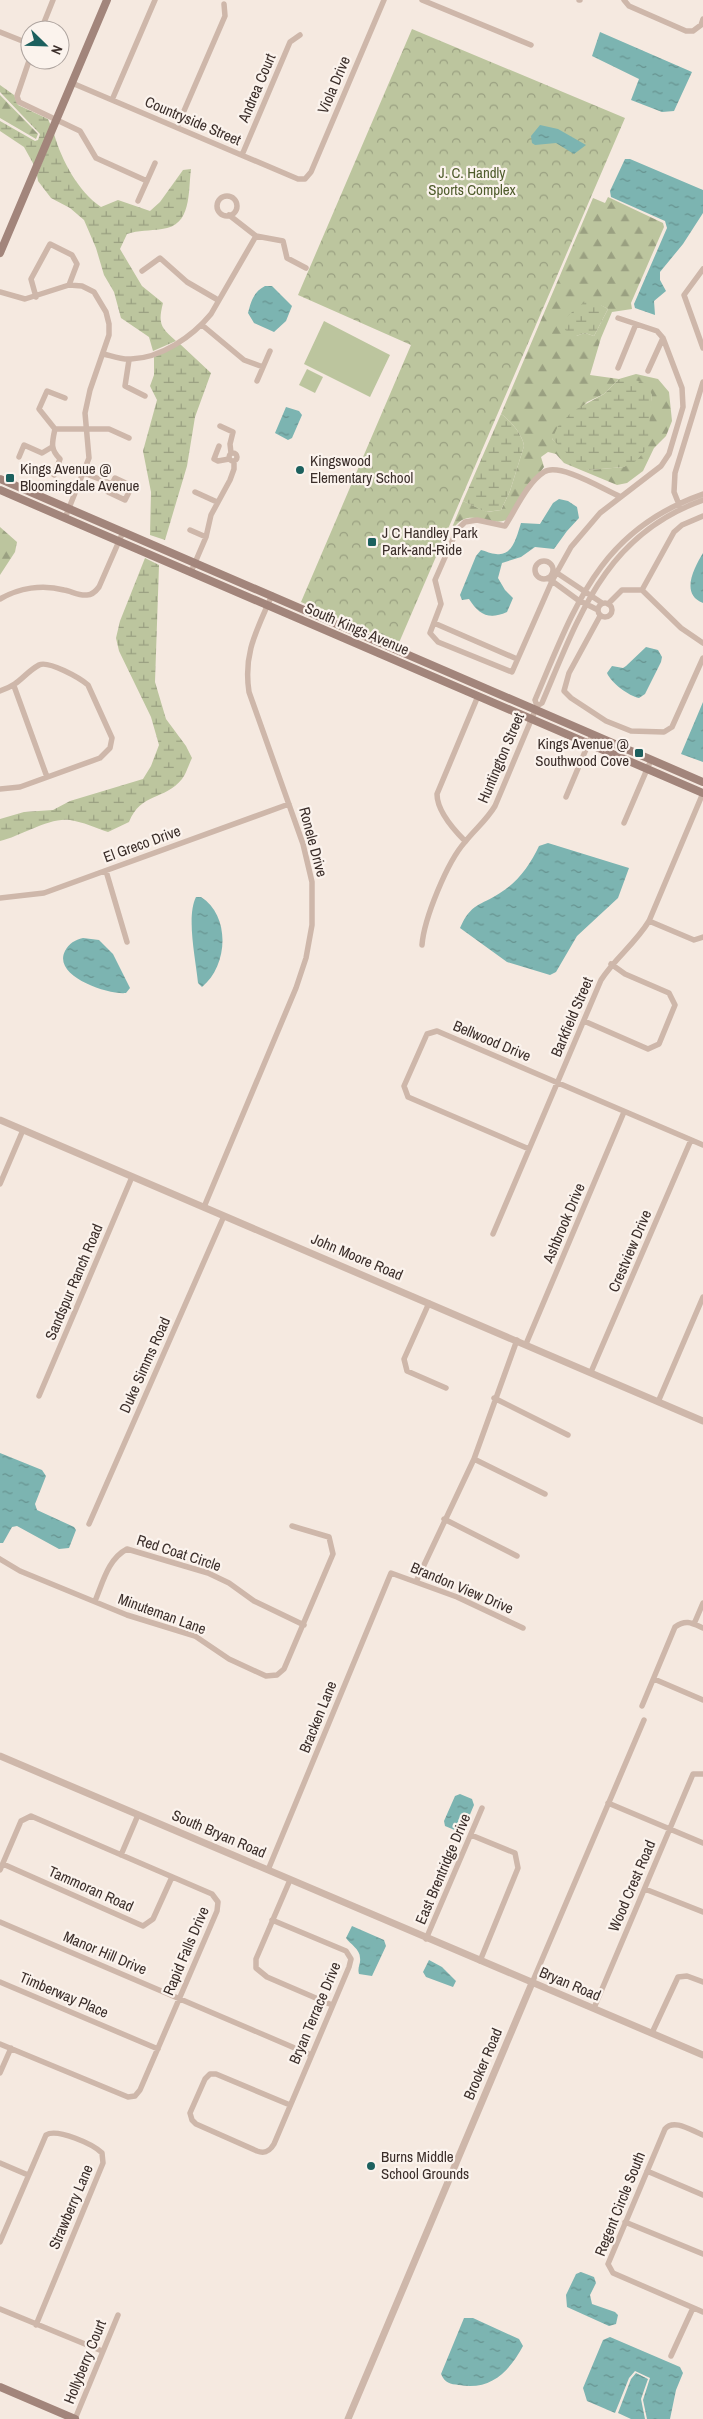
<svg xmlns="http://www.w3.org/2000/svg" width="703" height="2419" font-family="'Archivo Narrow',sans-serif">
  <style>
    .grass { fill: #bcc59e }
    .forest { fill: url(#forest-firs); fill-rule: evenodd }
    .wetland { fill: url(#wetland-marsh) }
    .park { fill: url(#park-crowns) }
    .water { fill: url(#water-ripples) }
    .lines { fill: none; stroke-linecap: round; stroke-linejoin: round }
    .minor { stroke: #ceb7aa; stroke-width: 5.5 }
    .tertiary { stroke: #ceb7aa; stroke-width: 7 }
    .secondary { stroke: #a2857b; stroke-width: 8 }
    .poi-dot { fill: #1c605e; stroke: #fbf3ed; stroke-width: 2 }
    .labels { text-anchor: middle; stroke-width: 4.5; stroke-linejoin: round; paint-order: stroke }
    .street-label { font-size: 15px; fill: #3b2e2a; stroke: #fbf3ed }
    .park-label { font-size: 15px; fill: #4f5c2c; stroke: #fbf3ed }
    .poi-label { font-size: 15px; fill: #3b2e2a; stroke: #fbf3ed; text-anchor: start }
  </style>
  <defs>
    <pattern id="forest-firs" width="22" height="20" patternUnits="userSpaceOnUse" patternTransform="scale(1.25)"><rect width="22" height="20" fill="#bcc59e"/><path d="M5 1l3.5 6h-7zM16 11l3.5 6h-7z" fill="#9aa081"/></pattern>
    <pattern id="wetland-marsh" width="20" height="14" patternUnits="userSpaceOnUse" patternTransform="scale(1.25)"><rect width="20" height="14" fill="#bcc59e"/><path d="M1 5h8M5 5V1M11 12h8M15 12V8" fill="none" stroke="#9aa081"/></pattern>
    <pattern id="park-crowns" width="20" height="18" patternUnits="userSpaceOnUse" patternTransform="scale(1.25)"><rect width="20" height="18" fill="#bcc59e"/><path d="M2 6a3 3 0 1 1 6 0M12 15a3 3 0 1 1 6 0" fill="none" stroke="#9aa081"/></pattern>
    <pattern id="water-ripples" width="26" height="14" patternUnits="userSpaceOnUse" patternTransform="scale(1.25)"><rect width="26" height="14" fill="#7cb4b1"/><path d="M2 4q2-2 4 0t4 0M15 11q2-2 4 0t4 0" fill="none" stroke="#679390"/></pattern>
  </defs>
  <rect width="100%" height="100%" fill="#f5e9e0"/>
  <path class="grass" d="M 324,321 L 390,355 L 370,397 L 304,364 Z
    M 307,369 L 323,377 L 315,393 L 299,385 Z"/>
  <path class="forest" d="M 0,95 L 38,134 L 36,139 L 0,118 Z
    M 608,197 L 663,223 L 664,227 L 631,303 L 632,309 L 612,312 L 601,338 L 590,375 L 619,379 L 636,374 L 658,379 L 669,392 L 672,421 L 666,436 L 654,448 L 643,471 L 627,483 L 617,485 L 564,463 L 556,454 L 548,452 L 541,457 L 544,467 L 506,520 C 492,526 477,513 462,520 C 458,522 454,528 451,530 L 463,501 L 487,512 L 501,510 L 510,491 L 524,446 C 523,435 510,420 501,414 L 593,198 L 605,203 ZM 600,305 L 608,309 L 594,336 L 585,333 L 576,336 ZM 619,379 L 652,395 L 648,421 L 624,467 L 589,470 L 552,439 L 587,402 L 604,394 Z
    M 0,527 L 17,542 L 15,552 L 0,575 Z"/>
  <path class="wetland" d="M 0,85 L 14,95 L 18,105 L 48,119 L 51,126 L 34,165 L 24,147 L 0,131 L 0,121 L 35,141 L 38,140 L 40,134 L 0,92 Z
    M 54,134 C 62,161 78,191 101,207 L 118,200 L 150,211 L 160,202 L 183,170 L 191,169 C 188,192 192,226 162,229 C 149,231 139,230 127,234 L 120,249 L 142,286 L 163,303 C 158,323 160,327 176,341 L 153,351 L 149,337 L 121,318 L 114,292 L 104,275 L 96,248 L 84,220 L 70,208 L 51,198 L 38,181 L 37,175 Z
    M 590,299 L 608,309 L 594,336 L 585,333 L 576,336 L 565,330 L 564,320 L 576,308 Z
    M 180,344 L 211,373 L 195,417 L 187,466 L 165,540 L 150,535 L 151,492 L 143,451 L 157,400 L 150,386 L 154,375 L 154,357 Z
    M 619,379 L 635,380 L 647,384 L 652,395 L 647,449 L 636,461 L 624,467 L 589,470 L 577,463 L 552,439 L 558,426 L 573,411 L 604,394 Z
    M 501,414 C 510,420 523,435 524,446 L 510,491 L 501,510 L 486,512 L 463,501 Z
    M 145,558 L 159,565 L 155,682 L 166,719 L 186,746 L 192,758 C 189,764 186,774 182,779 C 164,801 141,792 129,822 L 108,832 C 96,828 83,822 70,820 C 49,817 21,836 0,841 L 0,819 L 24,812 L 53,810 L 70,801 L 143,779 L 151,766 L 159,745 L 151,717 L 119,651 L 116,638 L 120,621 Z"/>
  <path class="park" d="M 412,29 L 625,118 L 398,645 L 301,602 L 411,345 L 298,295 Z"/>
  <path class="water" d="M 600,32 L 692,72 L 674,111 L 662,112 L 631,100 L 639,79 L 592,56 Z
    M 540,125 L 558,129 L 586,145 L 574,154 L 556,143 L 535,145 L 532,143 L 531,136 Z
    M 625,159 L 630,159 L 703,190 L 703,213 L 683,244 L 660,272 L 660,280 L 666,291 L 654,301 L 655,315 L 635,308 L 634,304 L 667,228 L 665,221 L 611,197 L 610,191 Z
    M 265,286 L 272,286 L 292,306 L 286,321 L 274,332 L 254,323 L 248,313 C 251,302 253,292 265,286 Z
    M 286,407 L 299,411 L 302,415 L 292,438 L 288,440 L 275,433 Z
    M 559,499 L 568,501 L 577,507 L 579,518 L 567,531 L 554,549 L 535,547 L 521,557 L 502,563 L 498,578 L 505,590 L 513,598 L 507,612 C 489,620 479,615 469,599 L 462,600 L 460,595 L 476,556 L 481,550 C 486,551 491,554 496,554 C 513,557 517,535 521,523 L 540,524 L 553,503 Z
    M 703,553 L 703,603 C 680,594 694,568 703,553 Z
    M 646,647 L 658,650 L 662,657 L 661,662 L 645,694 L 639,698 C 629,696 611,683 607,673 L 612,666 L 623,668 L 626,666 Z
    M 703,702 L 703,762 L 681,754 Z
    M 548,843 L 629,868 L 618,898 L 577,936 L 556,972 L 550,975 L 507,962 L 460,928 C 471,903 480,906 500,893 C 518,882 530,865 539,846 Z
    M 196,897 L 201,897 C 231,916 228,966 202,987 L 198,983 C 196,960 186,917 196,897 Z
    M 83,938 L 99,940 L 113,954 L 130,988 L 126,993 C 108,995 52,976 65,951 C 69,943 75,940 83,938 Z
    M 0,1453 L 42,1470 L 46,1476 L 35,1504 L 37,1510 L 74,1527 L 76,1530 L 69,1548 L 59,1549 L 17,1526 L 12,1527 L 3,1543 L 0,1543 Z
    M 460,1794 L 472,1799 L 474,1805 L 463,1831 L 457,1831 L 445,1826 L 444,1821 L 455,1796 Z
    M 352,1926 L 384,1940 L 386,1946 L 372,1976 L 359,1974 C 357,1967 361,1964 360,1958 C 360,1949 350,1944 346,1938 Z
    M 429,1960 L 442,1967 L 456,1981 L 453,1987 L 426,1977 L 423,1972 Z
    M 581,2272 L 594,2277 L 596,2283 L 590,2295 L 592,2304 L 615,2312 L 618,2315 L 616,2324 L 609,2326 L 567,2307 L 566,2295 L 576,2274 Z
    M 464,2318 L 473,2318 L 519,2339 L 523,2346 C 509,2372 490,2391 459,2385 C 450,2384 445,2383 441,2374 Z
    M 610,2337 L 680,2367 L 683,2373 L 676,2390 L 670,2419 L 647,2419 L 643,2400 L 650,2378 L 635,2371 L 629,2378 L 615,2413 L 587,2401 L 583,2388 L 603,2340 Z
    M 636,2373 L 648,2379 L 641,2399 L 645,2419 L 631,2419 L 618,2413 L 631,2379 Z"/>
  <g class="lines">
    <path class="minor" d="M 422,0 L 531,45
      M 579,0 L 580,0
      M 624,0 L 629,6 L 686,31 L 693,31 L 701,25 L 703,19
      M 41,30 L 53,0
      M 0,32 L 30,44
      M 30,58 L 17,96 L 19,102 L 80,131 L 96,158 L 147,181
      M 72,83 L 298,179 L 305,179 L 311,172 L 384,0
      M 112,100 L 155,0
      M 177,127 L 225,16 L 224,4
      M 242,155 L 290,42 L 300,35
      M217 206a10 10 0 1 1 20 0a10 10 0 1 1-20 0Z
      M 138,201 L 155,163
      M 229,215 L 256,236 L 283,241 L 287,258 L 306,268
      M 703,269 L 684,295 L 703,348
      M 142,271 L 160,258 L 187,282 L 218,300
      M 0,292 L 25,299 L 69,285 L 82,286 L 94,292 L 106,312 L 109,324 L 109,335 L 90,390 L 85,413 L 89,458 L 65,518
      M 36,297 L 31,279 L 50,244 L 72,255 L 77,264 L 69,285
      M 618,318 L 657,331 L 663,338 L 682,388 L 683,407 L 669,454 L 661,466 L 600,513 L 571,547 L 552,581 L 512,672 L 438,642 L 430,633 L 441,604 L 435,580 L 457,530 L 465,522 L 477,520 L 505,526 C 516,509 527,483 544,472 C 559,462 603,489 619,496
      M 202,325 L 244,360 L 263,367
      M 104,354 C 112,356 122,360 131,359 C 161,358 192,337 211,314 L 256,236
      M 129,360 L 125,386 L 145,396
      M 618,368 L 636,324
      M 648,371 L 663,338
      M 257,381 L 270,351
      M 220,426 L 233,432 L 230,444 L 231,453
      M 55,429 L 109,429 L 129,438
      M 55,429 L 39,409 L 47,391 L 65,398
      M 219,446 L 214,459 L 218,461 L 229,459
      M229 457a4 4 0 1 1 8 0a4 4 0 1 1-8 0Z
      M 19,457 L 24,445 L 42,453 L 52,447
      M 84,473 L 112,484
      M 54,475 L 60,459 C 50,449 52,443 55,429
      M 115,478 L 132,486 L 125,500 L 108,492 Z
      M 195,492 L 217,502
      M 680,507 L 674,492 L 675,473 L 703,382
      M 190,530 L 206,537
      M535 570a9 9 0 1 1 18 0a9 9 0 1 1-18 0Z
      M 554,571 L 602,603
      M 191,572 L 206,537 L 211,515 L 230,480 L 234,469 L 234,461
      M 548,578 L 578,600 L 598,610
      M 642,590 L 674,532 L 682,525 L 703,516
      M 0,599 C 19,588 42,584 64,590 C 71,591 79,596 87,595 C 92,595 96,591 99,587 L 123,532
      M598 610a7 7 0 1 1 14 0a7 7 0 1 1-14 0Z
      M 608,604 L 622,590 L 642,590 L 681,628 L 703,643
      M 600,616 L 569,673 L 564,691 L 571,698 L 606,721 L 631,731 L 664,732 L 672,727 L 703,658
      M 434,623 L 517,659
      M 14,686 L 47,777
      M 0,691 C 21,684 23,674 39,665 C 48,660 80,678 88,685 L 112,738 L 110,748 L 100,758 L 20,787 L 0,789
      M 537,706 L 535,700 C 575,607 598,531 703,494
      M 566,797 L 592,735
      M 624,823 L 651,760
      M 465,841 C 453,829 437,811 437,794 L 478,696
      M 106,871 L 127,942
      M 0,898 L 44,893 L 289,804
      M 649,921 L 694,940 L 703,937
      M 422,945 C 424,919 447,862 465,842 C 475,829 486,821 495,806 L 537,706 L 542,703 C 579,616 605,535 703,500
      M 584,1021 L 648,1049 L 659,1044 L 675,1005 L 669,993 L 625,974 L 611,964
      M 529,1149 L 408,1097 L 404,1086 L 427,1034 L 437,1031 L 703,1145
      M 0,1184 L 23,1130
      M 204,1207 L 296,988 L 306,958 L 312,925 L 312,882 L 303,844 L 249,692 C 243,653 257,630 272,595
      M 493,1234 L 601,980 C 615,958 635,944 649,921 L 703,793
      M 429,1303 L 404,1359 L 407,1371 L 446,1388
      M 526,1344 L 624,1112
      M 591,1372 L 691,1140
      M 39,1396 L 132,1177
      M 494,1398 L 568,1435
      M 658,1402 L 703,1297
      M 474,1459 L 545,1494
      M 444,1519 L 517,1556
      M 89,1524 L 224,1216
      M 0,1559 L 20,1571 L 127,1615 L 195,1636 L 229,1659 L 266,1676 L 277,1675 L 284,1669 L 333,1554 L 329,1537 L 292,1526
      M 416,1582 L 474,1459 L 517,1340
      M 95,1601 C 103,1582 108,1559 127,1549 L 208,1573 L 229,1583 L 254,1601 L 304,1625
      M 694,1624 L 703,1603
      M 654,1679 L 703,1700
      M 642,1706 L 675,1627 C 686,1619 692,1623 703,1628
      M 608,1803 L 703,1843
      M 471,1835 L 515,1853 L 518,1868 L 480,1961
      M 121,1855 L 138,1815
      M 3,1864 L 143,1926 L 153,1919 L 172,1877
      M 0,1870 L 21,1821 L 31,1816 L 212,1894 L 218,1902 L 217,1911 L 140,2090 L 135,2096 L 128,2097 L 0,2044
      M 268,1870 L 391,1573 L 457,1597 L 523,1628
      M 290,1880 L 256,1959 L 256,1968 L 267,1977 L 332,2005
      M 645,1889 L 703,1912
      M 272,1920 L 346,1951 L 351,1959 L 349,1967 L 274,2144 C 270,2151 265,2154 257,2151 L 196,2124 L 192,2120 L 190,2113 L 205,2079 L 210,2074 L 216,2074 L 290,2105
      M 0,1922 L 311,2055
      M 426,1939 L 482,1808
      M 0,1982 L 158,2049
      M 532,1983 L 644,1720
      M 594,2008 L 693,1774 L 703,1774
      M 652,2033 L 678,1977 L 687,1976 L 703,1982
      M 0,2073 L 11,2048
      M 703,2135 C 692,2131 674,2118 665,2129 L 608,2264 L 613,2273 L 703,2312
      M 0,2163 L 28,2175
      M 647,2171 L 703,2195
      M 625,2222 L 703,2254
      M 0,2242 L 46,2135 C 57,2128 93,2144 102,2153 L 103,2163 L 36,2325
      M 0,2309 L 102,2351
      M 671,2356 L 693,2308
      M 75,2419 L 118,2315"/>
    <path class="tertiary" d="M 0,1120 L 703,1421
      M 0,1756 C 234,1856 468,1956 703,2055
      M 348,2419 L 532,1983"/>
    <path class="secondary" d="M 0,253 L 107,0
      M 0,479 L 703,782
      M 0,490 L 703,793
      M 0,2387 L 75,2419"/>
  </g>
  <g class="poi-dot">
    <circle cx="300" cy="470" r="5"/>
    <rect x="5" y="473" width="10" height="10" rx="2.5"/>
    <rect x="367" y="537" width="10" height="10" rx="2.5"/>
    <rect x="634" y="748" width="10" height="10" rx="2.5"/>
    <circle cx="371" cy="2166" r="5"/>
  </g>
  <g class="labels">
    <g class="street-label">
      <text transform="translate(334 85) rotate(-67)" y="5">Viola Drive</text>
      <text transform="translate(257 88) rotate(-67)" y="5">Andrea Court</text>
      <text transform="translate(193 121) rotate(23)" y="5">Countryside Street</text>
      <text transform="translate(357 629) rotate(23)" y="5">South Kings Avenue</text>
      <text transform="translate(501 758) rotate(-67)" y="5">Huntington Street</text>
      <text transform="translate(313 842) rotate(75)" y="5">Ronele Drive</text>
      <text transform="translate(142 844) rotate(-20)" y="5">El Greco Drive</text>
      <text transform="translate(572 1017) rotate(-67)" y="5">Barkfield Street</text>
      <text transform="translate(492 1041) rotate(23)" y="5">Bellwood Drive</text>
      <text transform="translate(564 1223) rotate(-67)" y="5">Ashbrook Drive</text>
      <text transform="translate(630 1251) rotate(-67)" y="5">Crestview Drive</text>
      <text transform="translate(357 1257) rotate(23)" y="5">John Moore Road</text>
      <text transform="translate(74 1282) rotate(-67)" y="5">Sandspur Ranch Road</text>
      <text transform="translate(145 1365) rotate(-66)" y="5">Duke Simms Road</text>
      <text transform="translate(179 1553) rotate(18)" y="5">Red Coat Circle</text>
      <text transform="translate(462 1588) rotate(23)" y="5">Brandon View Drive</text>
      <text transform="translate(162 1614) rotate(20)" y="5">Minuteman Lane</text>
      <text transform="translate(318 1717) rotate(-68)" y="5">Bracken Lane</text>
      <text transform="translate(219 1834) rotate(23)" y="5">South Bryan Road</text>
      <text transform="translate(443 1869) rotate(-67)" y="5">East Brentridge Drive</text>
      <text transform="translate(632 1886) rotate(-67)" y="5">Wood Crest Road</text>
      <text transform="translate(91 1889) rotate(24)" y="5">Tammoran Road</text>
      <text transform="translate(186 1951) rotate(-67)" y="5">Rapid Falls Drive</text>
      <text transform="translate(105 1953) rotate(23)" y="5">Manor Hill Drive</text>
      <text transform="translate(570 1984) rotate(23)" y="5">Bryan Road</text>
      <text transform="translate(64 1995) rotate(23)" y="5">Timberway Place</text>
      <text transform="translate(315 2013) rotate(-67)" y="5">Bryan Terrace Drive</text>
      <text transform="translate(483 2064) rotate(-67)" y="5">Brooker Road</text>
      <text transform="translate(620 2204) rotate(-68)" y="5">Regent Circle South</text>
      <text transform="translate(71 2207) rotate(-67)" y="5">Strawberry Lane</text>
      <text transform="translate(85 2362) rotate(-68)" y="5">Hollyberry Court</text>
    </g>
    <g class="park-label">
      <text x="472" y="178">J. C. Handly<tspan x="472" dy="17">Sports Complex</tspan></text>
    </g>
    <g class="poi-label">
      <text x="310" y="466">Kingswood<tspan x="310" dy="17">Elementary School</tspan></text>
      <text x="20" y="474">Kings Avenue @<tspan x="20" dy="17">Bloomingdale Avenue</tspan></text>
      <text x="382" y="538">J C Handley Park<tspan x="382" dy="17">Park-and-Ride</tspan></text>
      <text x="629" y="749" text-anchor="end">Kings Avenue @<tspan x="629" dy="17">Southwood Cove</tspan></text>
      <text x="381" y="2162">Burns Middle<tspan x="381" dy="17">School Grounds</tspan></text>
    </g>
  </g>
  <g transform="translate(45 45) rotate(113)"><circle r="24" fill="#fbf3ed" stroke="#aea49f"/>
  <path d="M0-4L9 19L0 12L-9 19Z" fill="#1c605e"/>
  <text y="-8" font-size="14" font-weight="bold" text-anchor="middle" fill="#3b2e2a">N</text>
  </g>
</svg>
